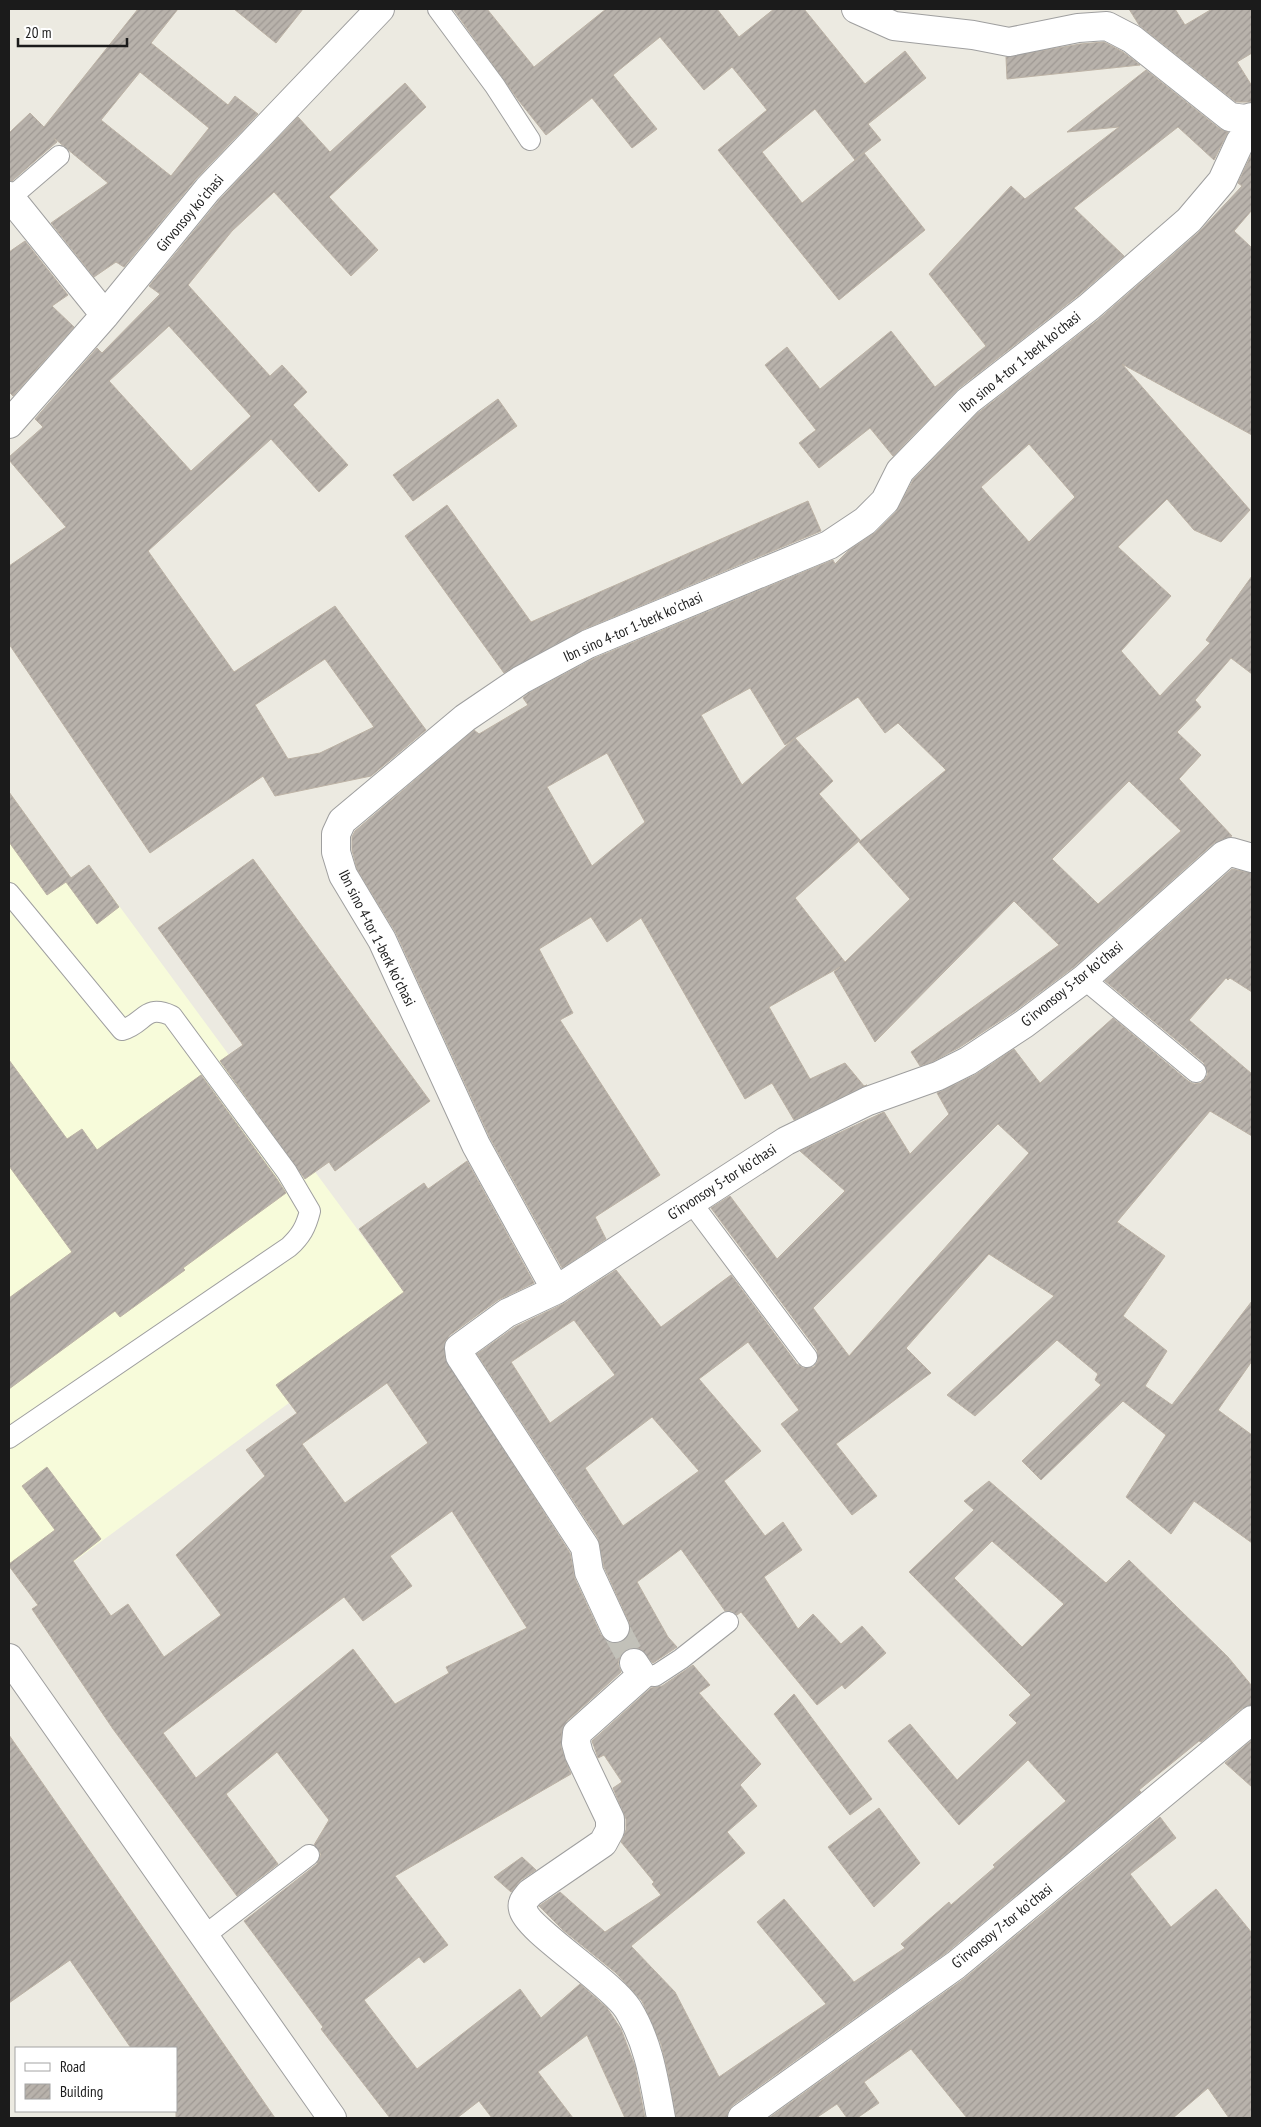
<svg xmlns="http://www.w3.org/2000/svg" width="1261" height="2127" font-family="'PT Sans Narrow',sans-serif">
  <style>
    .education { fill: #f7fbda }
    .building { fill: url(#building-hatch); stroke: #bcb2a5; fill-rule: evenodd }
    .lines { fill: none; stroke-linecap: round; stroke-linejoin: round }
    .street-tunnel { stroke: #c2c1b9; stroke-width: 28; stroke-dasharray: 28 14; stroke-linecap: butt }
    .lane-casing { stroke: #9f9f9f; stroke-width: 22 }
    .street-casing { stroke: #9f9f9f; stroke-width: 30 }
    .lane { stroke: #fff; stroke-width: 20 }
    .street { stroke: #fff; stroke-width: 28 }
    .labels { text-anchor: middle; stroke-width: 4; stroke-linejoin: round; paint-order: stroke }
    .street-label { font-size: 15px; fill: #1b1b1b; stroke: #fff }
  </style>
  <defs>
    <pattern id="building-hatch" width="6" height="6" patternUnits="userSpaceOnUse" patternTransform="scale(1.25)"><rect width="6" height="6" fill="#b8b2ab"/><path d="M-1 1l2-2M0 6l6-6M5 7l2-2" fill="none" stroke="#9e9893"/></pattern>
  </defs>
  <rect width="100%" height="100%" fill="#eceae1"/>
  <path class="education" d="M 9,792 L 71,878 L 89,865 L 425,1321 L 297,1413 L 289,1403 L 30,1594 L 9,1565 Z"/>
  <path class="building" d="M 138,9 L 178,9 L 151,43 L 228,105 L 235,96 L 258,114 L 196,179 L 124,267 L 116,262 L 94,277 L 51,223 L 108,183 L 54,138 L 57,142 L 52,146 L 12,181 L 9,181 L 9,133 L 30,113 L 44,127 ZM 140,72 L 209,128 L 171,176 L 101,120 Z
    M 234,9 L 303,9 L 276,43 Z
    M 453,9 L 487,9 L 534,67 L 606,9 L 717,9 L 739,37 L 774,9 L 804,9 L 865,84 L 905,51 L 926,78 L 868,124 L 881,140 L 855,160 L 815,109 L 762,152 L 802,203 L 864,153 L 925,230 L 839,300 L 718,150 L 767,110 L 732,67 L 704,90 L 660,37 L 613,75 L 657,129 L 632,148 L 592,98 L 546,135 L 519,101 Z
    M 1129,9 L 1175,9 L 1185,25 L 1212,9 L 1252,9 L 1252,53 L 1237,62 L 1252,86 L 1252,102 L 1236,102 L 1139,25 Z
    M 1104,42 L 1123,52 L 1140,65 L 1007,79 L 1006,57 L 1080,44 Z
    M 1146,70 L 1220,129 L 1228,132 L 1214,160 L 1178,127 L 1074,208 L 1124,256 L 1079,295 L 958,389 L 893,456 L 870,428 L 819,468 L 799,443 L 816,430 L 765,365 L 787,347 L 820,389 L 891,331 L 935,387 L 986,346 L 929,274 L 1011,186 L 1025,199 L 1119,127 L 1067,132 Z
    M 405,83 L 426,107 L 329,197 L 378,250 L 351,276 L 274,192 L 232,231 L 188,285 L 270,376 L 282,365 L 307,392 L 293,405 L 348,465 L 319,492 L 271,439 L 148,551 L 234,672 L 335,606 L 426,730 L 371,776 L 275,796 L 263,776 L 150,853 L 9,644 L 9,566 L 66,527 L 9,460 L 9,457 L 43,427 L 35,419 L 97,348 L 102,353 L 160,294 L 149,286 L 220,199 L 298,117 L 330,152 ZM 169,326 L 251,416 L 191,471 L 109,381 ZM 325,659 L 374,727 L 320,753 L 288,759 L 255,705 Z
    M 1252,153 L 1252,210 L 1234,231 L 1252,248 L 1252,435 L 1122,364 L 1250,510 L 1221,542 L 1194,530 L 1167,499 L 1118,547 L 1171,596 L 1121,651 L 1160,696 L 1210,643 L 1206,640 L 1252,576 L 1252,674 L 1231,658 L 1195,700 L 1201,707 L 1177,732 L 1201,755 L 1179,779 L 1232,836 L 1214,843 L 1074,967 L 1015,1011 L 960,1047 L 932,1062 L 920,1066 L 911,1052 L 1059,945 L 1014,901 L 875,1042 L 834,972 L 840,967 L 769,1007 L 810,1079 L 845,1063 L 864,1086 L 867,1085 L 794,1120 L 772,1083 L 745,1099 L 641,918 L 607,942 L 591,917 L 539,949 L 573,1013 L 560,1020 L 660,1175 L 595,1217 L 606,1239 L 562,1268 L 490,1138 L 396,933 L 357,869 L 352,850 L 352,837 L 355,831 L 474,730 L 479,734 L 528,705 L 523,698 L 529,693 L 595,658 L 833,560 L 835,564 L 849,550 L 876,532 L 896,512 L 913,480 L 978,413 L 1099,319 L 1199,232 L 1242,186 L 1238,183 ZM 1029,444 L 1075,497 L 1029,542 L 981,487 ZM 750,688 L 785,745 L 794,739 L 742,785 L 701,715 ZM 858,697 L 885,733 L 898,723 L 946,770 L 859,842 L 910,899 L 845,962 L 795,898 L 860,840 L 819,794 L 833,781 L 795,738 ZM 607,753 L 645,822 L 592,866 L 547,787 ZM 1129,781 L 1181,831 L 1098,904 L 1052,859 Z
    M 25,241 L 68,295 L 52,306 L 74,327 L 13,396 L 9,392 L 9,252 Z
    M 498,399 L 517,426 L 413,501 L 393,475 Z
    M 808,501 L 821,531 L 582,630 L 504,673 L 405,536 L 447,505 L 531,622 Z
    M 9,792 L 71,878 L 89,865 L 119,907 L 97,924 L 66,882 L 47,895 L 9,842 Z
    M 253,859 L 430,1101 L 335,1171 L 329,1162 L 305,1179 L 220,1061 L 243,1045 L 158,928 Z
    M 1232,869 L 1252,873 L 1252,992 L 1230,978 L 1228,980 L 1226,978 L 1189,1020 L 1252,1074 L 1252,1136 L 1210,1111 L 1117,1222 L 1165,1256 L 1123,1316 L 1167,1351 L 1145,1386 L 1172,1405 L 1252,1301 L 1252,1361 L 1218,1410 L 1252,1435 L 1252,1543 L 1194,1501 L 1171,1534 L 1126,1497 L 1166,1435 L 1123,1401 L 1041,1480 L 1022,1461 L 1101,1385 L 1095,1380 L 1098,1374 L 1057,1340 L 975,1416 L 947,1395 L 1054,1296 L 989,1254 L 906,1348 L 931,1373 L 836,1444 L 877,1496 L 852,1515 L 781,1424 L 799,1410 L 748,1342 L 699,1379 L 761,1451 L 724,1481 L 765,1536 L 783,1522 L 802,1550 L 764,1577 L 798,1629 L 813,1614 L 841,1644 L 862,1626 L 886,1653 L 845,1689 L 842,1685 L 817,1705 L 741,1612 L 737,1615 L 732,1611 L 725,1611 L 681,1549 L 637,1582 L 668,1637 L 677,1647 L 653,1663 L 640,1649 L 633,1648 L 625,1650 L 620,1656 L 618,1664 L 621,1672 L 567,1721 L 562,1731 L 561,1747 L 571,1774 L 395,1876 L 448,1945 L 424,1963 L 419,1957 L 364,2000 L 417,2069 L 520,1989 L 541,2018 L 580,1984 L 607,2008 L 621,2029 L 635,2066 L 645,2118 L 625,2118 L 587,2035 L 538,2072 L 573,2118 L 492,2118 L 479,2101 L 457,2118 L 390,2118 L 321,2029 L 323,2027 L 244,1921 L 317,1864 L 321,1854 L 314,1845 L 329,1820 L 277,1752 L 226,1794 L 278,1864 L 237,1896 L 113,1729 L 32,1609 L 38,1605 L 9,1566 L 9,1564 L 55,1530 L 22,1486 L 47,1467 L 101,1539 L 73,1561 L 111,1616 L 128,1604 L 164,1657 L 221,1615 L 176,1555 L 265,1476 L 246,1450 L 297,1413 L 276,1385 L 404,1292 L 359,1229 L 424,1183 L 428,1189 L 467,1161 L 534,1283 L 498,1300 L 450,1335 L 445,1342 L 445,1358 L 570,1553 L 575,1579 L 601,1635 L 606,1640 L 613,1643 L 622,1642 L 628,1637 L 630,1630 L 629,1622 L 604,1567 L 598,1538 L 477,1354 L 515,1327 L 563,1304 L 616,1270 L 661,1327 L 731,1275 L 797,1364 L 803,1368 L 814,1367 L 818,1361 L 817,1350 L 711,1208 L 730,1196 L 777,1259 L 845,1191 L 800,1151 L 884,1112 L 910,1154 L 949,1114 L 937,1093 L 975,1075 L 1014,1049 L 1040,1083 L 1113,1018 L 1188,1081 L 1194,1084 L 1201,1083 L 1205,1079 L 1208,1074 L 1204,1063 L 1105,981 ZM 998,1124 L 1029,1153 L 849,1356 L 813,1308 ZM 574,1320 L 615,1375 L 550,1423 L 511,1362 ZM 387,1383 L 428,1443 L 345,1503 L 302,1444 ZM 652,1417 L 699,1471 L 623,1526 L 585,1468 ZM 452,1511 L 527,1628 L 446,1667 L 449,1673 L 395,1704 L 353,1649 L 196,1778 L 163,1733 L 344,1597 L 363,1621 L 412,1586 L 390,1556 Z
    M 9,1060 L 67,1139 L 82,1129 L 97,1150 L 201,1075 L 277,1179 L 286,1193 L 183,1268 L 185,1270 L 120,1317 L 115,1311 L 9,1389 L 9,1298 L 72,1252 L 9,1166 Z
    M 989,1481 L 1106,1583 L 1129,1560 L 1228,1657 L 1252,1686 L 1252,1705 L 1242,1708 L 1201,1742 L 1199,1741 L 1139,1790 L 1141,1792 L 946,1953 L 733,2105 L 728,2111 L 727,2118 L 676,2118 L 668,2073 L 661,2044 L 642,2001 L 616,1973 L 563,1930 L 539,1906 L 560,1892 L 605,1932 L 661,1895 L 652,1884 L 654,1882 L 621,1842 L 626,1830 L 626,1819 L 613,1788 L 622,1782 L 604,1755 L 598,1758 L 592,1741 L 651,1688 L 662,1686 L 693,1665 L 710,1685 L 699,1693 L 761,1764 L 740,1785 L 757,1806 L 727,1832 L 745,1853 L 631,1946 L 675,1992 L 719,2077 L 826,2004 L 757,1922 L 784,1899 L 854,1982 L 905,1948 L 901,1944 L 949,1902 L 951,1905 L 995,1867 L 993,1865 L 1066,1801 L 1028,1760 L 959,1825 L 888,1741 L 910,1724 L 957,1780 L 1017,1723 L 1009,1715 L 1031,1695 L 909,1572 L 974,1510 L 964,1501 ZM 992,1541 L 1064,1604 L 1022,1647 L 954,1578 Z
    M 794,1694 L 872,1799 L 850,1815 L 774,1714 Z
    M 9,1735 L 135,1916 L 275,2118 L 176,2118 L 176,2048 L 131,2048 L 70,1960 L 9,2003 Z
    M 1252,1740 L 1252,1787 L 1225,1763 Z
    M 879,1808 L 920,1863 L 874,1907 L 828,1847 Z
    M 1160,1817 L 1176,1838 L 1130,1874 L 1171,1927 L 1216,1889 L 1252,1933 L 1252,2118 L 1229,2118 L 1208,2088 L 1173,2118 L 967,2118 L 911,2049 L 864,2082 L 879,2103 L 857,2118 L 847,2118 L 837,2104 L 816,2118 L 769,2118 L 965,1978 Z
    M 522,1857 L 536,1870 L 521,1880 L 511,1892 L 494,1877 Z"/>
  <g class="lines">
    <path class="street-tunnel" d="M 615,1628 L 634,1663"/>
    <defs>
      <path id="lane" d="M 438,9 L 495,86 L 530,140
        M 10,198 L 59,156
        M 9,893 L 122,1030 C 145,1024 144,1003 172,1016 L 287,1172 L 310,1211 C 306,1227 301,1236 289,1247 L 9,1438
        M 1084,979 L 1196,1072
        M 691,1202 L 807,1357
        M 642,1675 L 655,1676 L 681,1659 L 728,1622
        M 204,1936 L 309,1855"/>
      <path id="street" d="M 856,9 L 894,26 L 973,35 L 1009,42 L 1078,28 L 1107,26 L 1132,39 L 1230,117 L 1245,119 L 1252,117
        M 9,196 L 105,315
        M 9,424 L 105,315 L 208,189 L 380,9
        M 556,1290 L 476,1145 L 382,940 L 343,875 L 336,852 L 336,834 L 342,821 L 465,718 L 521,680 L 588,644 L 829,545 L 865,521 L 885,501 L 900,471 L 968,401 L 1089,307 L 1189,220 L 1222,181 L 1240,142 L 1252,126
        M 615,1628 L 589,1572 L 585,1547 L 460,1356 L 459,1348 L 507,1313 L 556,1290 L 786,1141 L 868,1101 L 938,1076 L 968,1061 L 1024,1024 L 1084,979 L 1224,855 L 1231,852 L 1252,858
        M 9,1658 L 332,2118
        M 634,1663 L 642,1675 L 577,1733 L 576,1743 L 579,1754 L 610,1819 L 610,1830 L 603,1843 L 530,1893 C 526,1898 521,1902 523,1909 C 526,1929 611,1982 628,2009 C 649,2043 654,2080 661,2118
        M 742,2118 L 956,1965 L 1252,1720"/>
    </defs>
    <use href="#lane" class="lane-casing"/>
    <use href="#street" class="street-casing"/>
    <use href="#lane" class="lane"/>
    <use href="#street" class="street"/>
  </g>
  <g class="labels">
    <g class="street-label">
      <text transform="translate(190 213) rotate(-50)" y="5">Girvonsoy koʻchasi</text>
      <text transform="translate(1020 362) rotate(-39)" y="5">Ibn sino 4-tor 1-berk koʼchasi</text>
      <text transform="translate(633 627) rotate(-24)" y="5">Ibn sino 4-tor 1-berk koʼchasi</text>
      <text transform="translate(377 938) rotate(63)" y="5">Ibn sino 4-tor 1-berk koʼchasi</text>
      <text transform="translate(1072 984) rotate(-39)" y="5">Gʼirvonsoy 5-tor koʼchasi</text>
      <text transform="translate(722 1182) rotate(-33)" y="5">Gʼirvonsoy 5-tor koʼchasi</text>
      <text transform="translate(1002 1926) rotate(-39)" y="5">Gʼirvonsoy 7-tor koʼchasi</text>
    </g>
  </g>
  <rect width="1261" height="2127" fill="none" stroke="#1b1b1b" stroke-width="20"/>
  <rect x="15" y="2047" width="162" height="65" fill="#ffffff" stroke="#a4a4a4"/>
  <rect x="25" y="2063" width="25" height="8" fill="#ffffff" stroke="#a4a4a4"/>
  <text x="60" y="2072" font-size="15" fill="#1b1b1b">Road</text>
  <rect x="25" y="2084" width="25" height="15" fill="url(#building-hatch)" stroke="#a4a4a4"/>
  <text x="60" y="2097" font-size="15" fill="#1b1b1b">Building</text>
  <path d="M18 38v8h109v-8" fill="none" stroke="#1b1b1b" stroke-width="2.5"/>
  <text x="25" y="38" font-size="15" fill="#1b1b1b" stroke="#ffffff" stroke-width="4" paint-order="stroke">20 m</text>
</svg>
